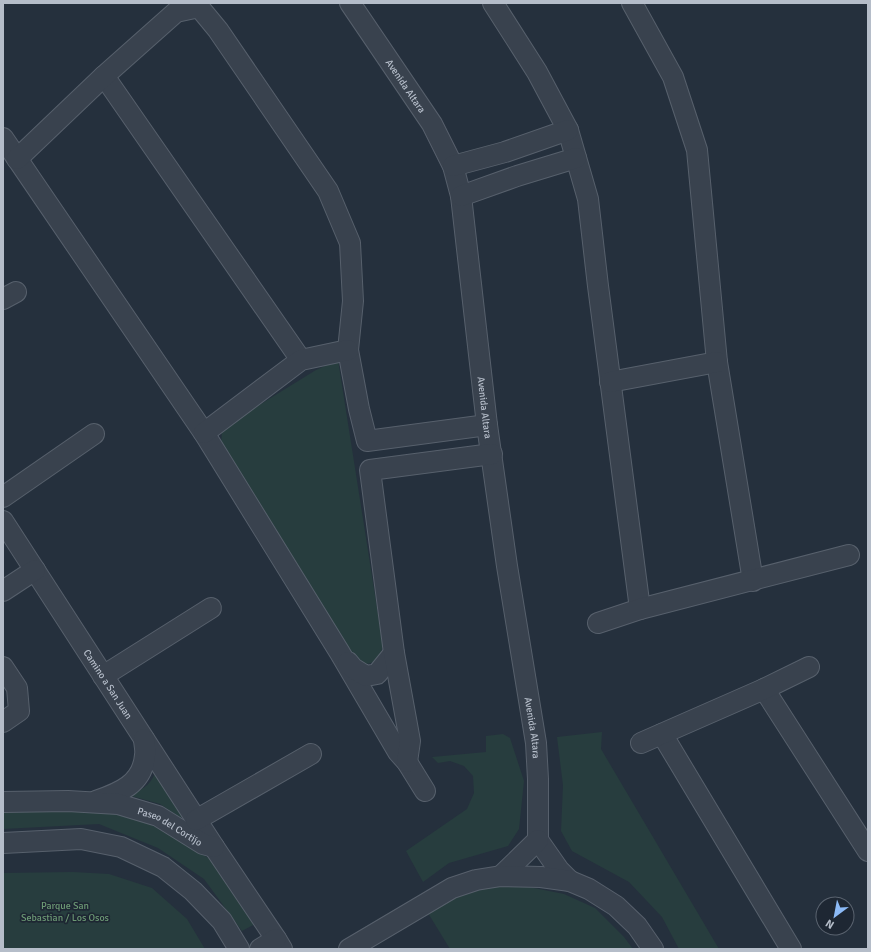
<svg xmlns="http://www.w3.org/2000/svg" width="871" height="952" font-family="Signika,sans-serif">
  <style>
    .green { fill: #273d3e }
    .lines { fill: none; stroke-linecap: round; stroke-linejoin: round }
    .minor-casing { stroke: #57606c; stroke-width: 22 }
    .minor { stroke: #39424e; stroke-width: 20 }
    .labels { text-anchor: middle; stroke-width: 3.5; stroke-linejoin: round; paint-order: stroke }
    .street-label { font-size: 10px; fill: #b5bdc9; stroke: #1e2733 }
    .park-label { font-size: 10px; fill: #6c9974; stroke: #1e2733 }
  </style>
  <rect width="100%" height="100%" fill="#25303d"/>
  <path class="green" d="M 338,360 L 383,646 L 378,661 L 363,665 L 352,654 L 221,451 L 222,428 L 316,370 Z
    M 602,732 L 601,749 L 719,949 L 679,949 L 662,917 L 629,882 L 572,851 L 561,831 L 563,785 L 557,737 Z
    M 503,734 L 510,738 L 524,781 L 519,829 L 508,846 L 449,863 L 423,882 L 406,851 L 467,809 L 474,793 L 473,776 L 464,766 L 450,761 L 438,763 L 432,757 L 486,752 L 486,736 Z
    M 159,766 L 188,810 L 181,818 L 160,804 L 128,795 C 148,788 150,784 159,766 Z
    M 94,808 L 150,824 L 212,860 L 257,923 L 242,931 L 204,879 L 158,848 L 99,824 L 3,829 L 3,813 Z
    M 73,872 L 109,874 L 152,888 L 187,919 L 205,949 L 3,949 L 3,873 Z
    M 491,887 L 529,887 L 564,894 L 595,908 L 624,937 L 633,949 L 450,949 L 428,913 L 462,894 Z"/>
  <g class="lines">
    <defs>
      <g id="minor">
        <path id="s1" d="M 350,3 L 432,124 L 453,166 L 461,196 L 487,425 L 507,566 L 536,743 L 538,779 L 538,840 L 559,870 L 570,881"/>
        <path d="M 493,3 L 537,72 L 568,130 L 588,199 L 598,286 L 640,609"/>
        <path d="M 632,3 L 673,77 L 697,150 L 717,362 L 753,581"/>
        <path d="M 104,76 L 301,360"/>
        <path d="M 3,138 L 204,433 L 340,653 L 398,752 L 407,762 L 425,791"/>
        <path d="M 17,159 L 104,76 L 176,12 L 199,7 L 218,30 L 328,191 L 350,243 L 353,301 L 348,350 L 359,409 L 367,441 L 487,425"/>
        <path d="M 453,166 L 505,152 L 568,130"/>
        <path d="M 461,196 L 517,176 L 576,158"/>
        <path d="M 3,299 L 16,292"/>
        <path d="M 610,382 L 717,362"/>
        <path d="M 204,433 L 301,360 L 348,350"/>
        <path d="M 3,497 L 94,434"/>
        <path id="s2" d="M 3,521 L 214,847 L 276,939 L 282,949"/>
        <path d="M 3,591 L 35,570"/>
        <path d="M 598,623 L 640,609 L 849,555"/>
        <path d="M 348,662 L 353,668 L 366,676 L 377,674 L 394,653"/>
        <path d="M 3,667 L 17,688 L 19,711 L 3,722"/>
        <path d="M 103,676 L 211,608"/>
        <path d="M 764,689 L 868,851"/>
        <path d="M 662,734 L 791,949"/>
        <path d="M 641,743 L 764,689 L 809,667"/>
        <path d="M 407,762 L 410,741 L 394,653 L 370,470 L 492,454"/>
        <path d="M 96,801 C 119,793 143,784 145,755 C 146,750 144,744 144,739"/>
        <path id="s3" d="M 3,802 L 68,801 L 118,804 L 158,816 L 203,844 L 214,847"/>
        <path d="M 196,820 L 311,754"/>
        <path d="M 3,843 L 81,839 L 121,847 L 163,867 L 193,891 L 222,921 L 239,949"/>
        <path d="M 501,876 L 538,840"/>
        <path d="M 260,949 L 276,939"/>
        <path d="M 349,949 L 452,888 L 476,880 L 501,876 L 541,877 L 570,881 L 589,889 L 616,906 L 637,926 L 653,949"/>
      </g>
    </defs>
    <use href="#minor" class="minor-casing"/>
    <use href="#minor" class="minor"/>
  </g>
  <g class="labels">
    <g class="street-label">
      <text dy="4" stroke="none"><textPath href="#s1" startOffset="100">Avenida Altara</textPath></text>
      <text dy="4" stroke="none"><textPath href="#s1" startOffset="437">Avenida Altara</textPath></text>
      <text dy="4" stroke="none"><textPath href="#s2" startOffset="194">Camino a San Juan</textPath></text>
      <text dy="4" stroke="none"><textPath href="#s1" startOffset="761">Avenida Altara</textPath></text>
      <text dy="4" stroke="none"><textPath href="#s3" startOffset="172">Paseo del Cortijo</textPath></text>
    </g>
    <g class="park-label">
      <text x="65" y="909">Parque San<tspan x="65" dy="12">Sebastian / Los Osos</tspan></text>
    </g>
  </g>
  <rect width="871" height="952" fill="none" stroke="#b5bdc9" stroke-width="8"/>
  <g transform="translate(835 916) rotate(212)"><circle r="19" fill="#1e2733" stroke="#5a636f"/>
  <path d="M0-3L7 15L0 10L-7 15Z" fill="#8cbaf6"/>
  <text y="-6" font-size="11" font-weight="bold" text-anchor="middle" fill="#b5bdc9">N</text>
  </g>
</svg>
